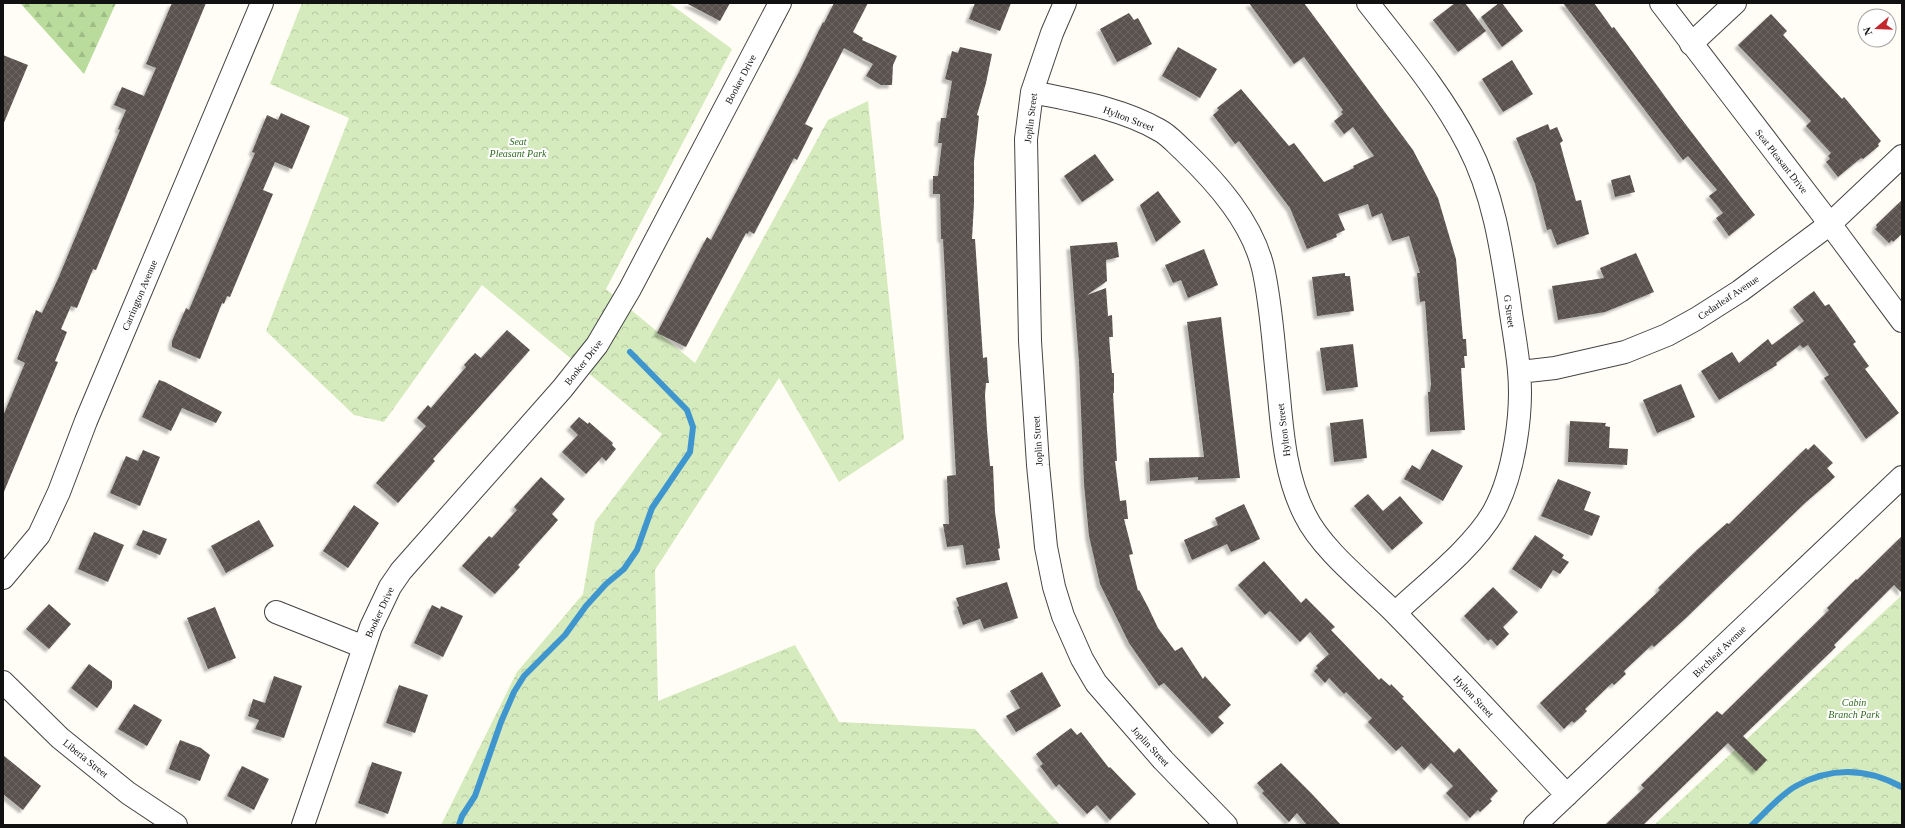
<svg xmlns="http://www.w3.org/2000/svg" width="1905" height="828" font-family="Georgia,serif">
  <style>
    .forest { fill: url(#forest-firs) }
    .park { fill: url(#park-crowns) }
    .lines { fill: none; stroke-linecap: round; stroke-linejoin: round }
    .stream { stroke: #3f96cf; stroke-width: 6 }
    .building { fill: url(#building-cross-hatch); filter: url(#shadow) }
    .minor-casing { stroke: #444; stroke-width: 24 }
    .tertiary-casing { stroke: #444; stroke-width: 24 }
    .minor { stroke: #fff; stroke-width: 22 }
    .tertiary { stroke: #fff; stroke-width: 22 }
    .labels { text-anchor: middle; stroke-width: 4; stroke-linejoin: round; paint-order: stroke }
    .street-label { font-size: 10px; fill: #111; stroke: #fff }
    .park-label { font-size: 10px; font-style: italic; fill: #2f6b1f; stroke: #fff }
  </style>
  <defs>
    <pattern id="forest-firs" width="22" height="20" patternUnits="userSpaceOnUse"><rect width="22" height="20" fill="#b9dc9c"/><path d="M5 1l3.5 6h-7zM16 11l3.5 6h-7z" fill="#9ebc85"/></pattern>
    <pattern id="park-crowns" width="20" height="18" patternUnits="userSpaceOnUse"><rect width="20" height="18" fill="#d5ebbd"/><path d="M2 6a3 3 0 1 1 6 0M12 15a3 3 0 1 1 6 0" fill="none" stroke="#b6c8a1"/></pattern>
    <pattern id="building-cross-hatch" width="8" height="8" patternUnits="userSpaceOnUse"><rect width="8" height="8" fill="#5a524d"/><path d="M0 0l8 8M0 8l8-8" fill="none" stroke="#6d6662"/></pattern>
    <filter id="shadow"><feDropShadow dx="-3.5" dy="3.5" stdDeviation="1" flood-color="#0004"/></filter>
  </defs>
  <rect width="100%" height="100%" fill="#fffdf5"/>
  <path class="forest" d="M 20,3 L 116,3 L 84,74 Z"/>
  <path class="park" d="M 302,3 L 669,3 L 732,49 L 606,289 L 695,363 L 828,120 L 868,101 L 904,439 L 839,482 L 779,378 L 655,570 L 658,701 L 795,645 L 839,722 L 975,729 L 1060,825 L 441,825 L 517,672 L 583,594 L 595,522 L 662,434 L 482,285 L 384,422 L 354,415 L 266,331 L 349,118 L 270,84 Z
    M 1902,595 L 1902,825 L 1654,825 Z"/>
  <g class="lines">
    <path class="stream" d="M 459,825 L 462,816 L 475,796 L 501,722 L 514,692 L 524,676 L 565,635 L 586,606 L 606,584 L 624,569 L 637,550 L 652,508 L 690,452 L 693,427 L 687,410 L 630,352
      M 1752,825 C 1766,812 1780,795 1796,786 C 1832,766 1867,768 1902,787"/>
  </g>
  <path class="building" d="M 172,3 L 206,3 L 96,270 L 93,269 L 77,308 L 71,306 L 61,329 L 67,332 L 55,361 L 58,362 L 3,494 L 3,416 L 25,363 L 17,359 L 36,310 L 42,313 L 58,279 L 120,130 L 118,129 L 126,110 L 114,105 L 122,87 L 144,96 L 156,68 L 146,64 Z
    M 686,3 L 730,3 L 720,21 Z
    M 834,3 L 868,3 L 853,32 L 863,38 L 862,40 L 897,56 L 893,65 L 892,85 L 881,85 L 866,76 L 873,64 L 844,48 L 805,124 L 813,128 L 797,160 L 794,158 L 754,234 L 749,231 L 748,234 L 746,233 L 686,347 L 657,333 L 707,237 L 711,240 L 799,72 L 823,22 L 824,23 Z
    M 975,3 L 1011,3 L 1000,31 L 969,19 Z
    M 1249,3 L 1304,3 L 1413,150 L 1438,198 L 1456,259 L 1463,339 L 1466,339 L 1467,356 L 1464,356 L 1465,368 L 1461,368 L 1465,430 L 1430,432 L 1428,392 L 1430,392 L 1431,384 L 1425,301 L 1420,302 L 1417,273 L 1420,273 L 1409,236 L 1392,241 L 1382,213 L 1372,217 L 1368,204 L 1338,214 L 1345,230 L 1336,234 L 1337,237 L 1307,249 L 1290,208 L 1239,141 L 1235,144 L 1213,115 L 1219,110 L 1217,108 L 1241,89 L 1289,146 L 1294,143 L 1324,182 L 1354,168 L 1353,166 L 1374,156 L 1353,127 L 1344,134 L 1334,121 L 1343,114 L 1341,112 L 1343,110 L 1304,57 L 1294,64 Z
    M 1455,3 L 1465,3 L 1486,31 L 1458,52 L 1433,20 Z
    M 1499,3 L 1502,3 L 1523,31 L 1502,47 L 1481,17 Z
    M 1563,3 L 1594,3 L 1612,28 L 1614,27 L 1626,43 L 1680,117 L 1755,215 L 1729,236 L 1716,218 L 1723,213 L 1709,196 L 1717,190 L 1688,156 L 1683,160 Z
    M 1129,13 L 1134,20 L 1138,18 L 1152,44 L 1117,62 L 1100,29 Z
    M 1771,14 L 1787,31 L 1783,35 L 1842,99 L 1844,97 L 1855,110 L 1881,141 L 1878,144 L 1879,146 L 1863,159 L 1861,158 L 1838,177 L 1826,162 L 1830,159 L 1828,156 L 1831,153 L 1806,126 L 1811,121 L 1738,45 Z
    M 960,47 L 992,54 L 986,83 L 977,115 L 979,116 L 974,161 L 974,203 L 972,239 L 975,239 L 983,358 L 987,357 L 988,375 L 989,383 L 986,383 L 985,395 L 987,430 L 990,466 L 993,466 L 995,512 L 1000,548 L 998,549 L 1000,560 L 966,565 L 963,545 L 947,547 L 943,524 L 949,524 L 947,476 L 956,475 L 943,239 L 941,239 L 940,194 L 933,194 L 933,176 L 938,176 L 942,143 L 938,143 L 941,118 L 946,118 L 952,81 L 945,79 L 952,51 L 958,53 Z
    M 1178,47 L 1217,69 L 1200,98 L 1162,76 Z
    M 3,55 L 28,65 L 3,125 Z
    M 1512,60 L 1533,94 L 1503,112 L 1482,79 Z
    M 281,113 L 310,126 L 292,169 L 275,162 L 263,190 L 273,194 L 230,297 L 227,296 L 224,304 L 222,303 L 200,359 L 172,347 L 172,341 L 186,308 L 189,310 L 208,265 L 255,153 L 252,152 L 267,115 L 278,120 Z
    M 1548,124 L 1550,130 L 1557,127 L 1563,141 L 1560,143 L 1576,201 L 1581,200 L 1589,234 L 1557,245 L 1551,229 L 1547,230 L 1535,184 L 1516,138 Z
    M 1095,154 L 1114,180 L 1082,202 L 1064,176 Z
    M 1630,175 L 1635,192 L 1615,197 L 1611,180 Z
    M 1158,191 L 1181,222 L 1156,242 L 1140,205 Z
    M 1902,200 L 1902,234 L 1893,242 L 1892,240 L 1889,243 L 1875,229 L 1877,227 L 1876,225 Z
    M 1117,242 L 1119,257 L 1106,260 L 1107,281 L 1087,295 L 1106,288 L 1108,316 L 1112,315 L 1113,337 L 1109,337 L 1112,373 L 1114,373 L 1114,393 L 1113,393 L 1117,461 L 1115,461 L 1120,501 L 1126,500 L 1128,519 L 1124,519 L 1133,554 L 1129,555 L 1138,591 L 1139,590 L 1148,607 L 1158,628 L 1175,651 L 1182,647 L 1203,679 L 1205,676 L 1231,705 L 1218,717 L 1224,723 L 1212,734 L 1164,683 L 1159,686 L 1129,643 L 1100,584 L 1089,536 L 1084,484 L 1079,362 L 1070,246 Z
    M 1204,249 L 1218,285 L 1188,298 L 1181,280 L 1173,283 L 1165,265 Z
    M 1636,253 L 1654,292 L 1605,312 L 1558,320 L 1552,286 L 1604,278 L 1600,268 Z
    M 1345,273 L 1345,276 L 1350,276 L 1354,311 L 1317,316 L 1312,277 Z
    M 1814,291 L 1825,306 L 1829,304 L 1856,342 L 1853,344 L 1869,366 L 1865,369 L 1899,413 L 1866,439 L 1824,378 L 1829,375 L 1808,345 L 1803,348 L 1800,345 L 1776,363 L 1777,365 L 1719,400 L 1701,371 L 1732,352 L 1739,363 L 1768,339 L 1772,345 L 1804,321 L 1793,307 Z
    M 1221,317 L 1240,478 L 1198,480 L 1198,477 L 1150,481 L 1149,458 L 1204,457 L 1187,322 Z
    M 507,330 L 530,350 L 433,459 L 435,461 L 398,503 L 376,483 L 426,426 L 417,418 L 428,405 L 431,408 L 466,367 L 464,365 L 475,353 L 481,358 Z
    M 1353,344 L 1358,387 L 1326,391 L 1320,348 Z
    M 159,380 L 165,382 L 222,412 L 216,423 L 182,408 L 171,431 L 142,417 Z
    M 1681,384 L 1695,417 L 1657,433 L 1643,400 Z
    M 579,417 L 588,424 L 589,422 L 613,443 L 612,445 L 616,449 L 606,461 L 602,457 L 586,474 L 562,452 L 578,435 L 570,427 Z
    M 1363,419 L 1367,458 L 1334,462 L 1330,423 Z
    M 1570,421 L 1606,423 L 1605,426 L 1610,427 L 1609,448 L 1628,449 L 1627,465 L 1568,462 Z
    M 1814,444 L 1833,463 L 1827,468 L 1835,477 L 1805,503 L 1686,618 L 1654,647 L 1652,645 L 1624,671 L 1626,674 L 1614,685 L 1612,683 L 1585,709 L 1587,711 L 1581,717 L 1574,723 L 1572,721 L 1564,729 L 1540,703 L 1660,590 L 1658,588 L 1698,549 L 1727,523 L 1729,524 L 1806,448 L 1808,450 Z
    M 1432,449 L 1463,466 L 1443,501 L 1404,479 L 1412,465 L 1420,470 Z
    M 143,450 L 160,457 L 140,506 L 110,493 L 126,456 L 138,461 Z
    M 541,477 L 565,499 L 552,514 L 558,520 L 518,565 L 520,567 L 495,594 L 462,566 L 489,536 L 492,538 L 517,510 L 514,507 Z
    M 1558,479 L 1591,492 L 1584,510 L 1600,516 L 1592,536 L 1541,516 Z
    M 1368,494 L 1383,511 L 1400,496 L 1423,523 L 1392,550 L 1354,506 Z
    M 1244,504 L 1260,539 L 1231,552 L 1227,544 L 1192,560 L 1184,540 L 1218,525 L 1215,518 Z
    M 354,505 L 379,523 L 348,568 L 323,551 Z
    M 259,520 L 274,546 L 226,573 L 211,546 Z
    M 143,530 L 167,539 L 160,555 L 136,545 Z
    M 94,532 L 124,545 L 108,582 L 78,569 Z
    M 1535,535 L 1564,555 L 1562,558 L 1569,562 L 1560,574 L 1553,570 L 1541,589 L 1512,569 Z
    M 1902,536 L 1902,593 L 1894,585 L 1834,645 L 1836,647 L 1743,736 L 1767,760 L 1756,771 L 1728,743 L 1643,825 L 1605,825 L 1644,788 L 1641,785 L 1717,711 L 1722,715 L 1829,610 L 1827,608 L 1856,579 L 1857,580 Z
    M 1264,561 L 1301,603 L 1306,598 L 1335,627 L 1331,630 L 1379,680 L 1381,678 L 1390,686 L 1391,684 L 1404,697 L 1402,698 L 1454,753 L 1459,748 L 1498,791 L 1490,799 L 1492,801 L 1480,812 L 1478,810 L 1470,818 L 1446,793 L 1453,786 L 1431,763 L 1424,770 L 1402,746 L 1396,751 L 1368,722 L 1372,718 L 1346,692 L 1344,694 L 1329,678 L 1325,683 L 1314,671 L 1318,668 L 1316,666 L 1329,654 L 1310,632 L 1300,642 L 1270,611 L 1265,615 L 1238,585 Z
    M 1007,582 L 1018,618 L 984,629 L 980,619 L 963,625 L 957,607 L 959,606 L 956,598 Z
    M 1493,587 L 1518,612 L 1503,627 L 1509,634 L 1497,646 L 1491,639 L 1488,641 L 1464,616 Z
    M 49,604 L 71,624 L 49,649 L 26,629 Z
    M 432,605 L 440,609 L 441,606 L 463,616 L 443,657 L 414,643 Z
    M 215,607 L 236,658 L 208,669 L 187,618 Z
    M 89,664 L 112,681 L 112,688 L 97,708 L 71,688 Z
    M 1042,672 L 1061,706 L 1016,732 L 1006,716 L 1020,708 L 1010,691 Z
    M 274,676 L 302,686 L 284,738 L 255,729 L 259,720 L 248,716 L 253,699 L 265,703 Z
    M 399,685 L 428,695 L 415,733 L 386,723 Z
    M 134,704 L 162,720 L 147,746 L 118,729 Z
    M 1071,728 L 1077,735 L 1081,732 L 1109,768 L 1110,767 L 1136,794 L 1110,820 L 1097,805 L 1087,814 L 1059,784 L 1056,787 L 1040,766 L 1043,764 L 1036,754 Z
    M 180,740 L 201,748 L 210,755 L 200,781 L 169,769 Z
    M 3,755 L 41,786 L 23,810 L 3,794 Z
    M 372,762 L 402,772 L 388,814 L 358,803 Z
    M 1281,763 L 1311,793 L 1341,825 L 1307,825 L 1297,813 L 1289,822 L 1262,793 L 1264,791 L 1257,783 Z
    M 242,766 L 269,779 L 254,810 L 227,796 Z"/>
  <g class="lines">
    <defs>
      <path id="minor" d="M 1065,3 L 1052,33 L 1032,92 L 1026,139 L 1030,341 L 1038,465 L 1046,547 L 1054,587 L 1063,616 L 1082,659 L 1096,683 L 1163,760 L 1226,825
        M 1368,3 C 1403,48 1442,94 1468,145 C 1493,193 1501,246 1509,299 C 1512,323 1517,347 1519,371 C 1523,413 1514,474 1494,511 C 1474,547 1426,584 1395,613
        M 1691,44 L 1735,3
        M 1032,92 C 1075,101 1121,108 1159,130 C 1169,135 1176,144 1184,151 C 1217,183 1252,222 1263,268 C 1271,303 1273,340 1277,376 C 1282,423 1283,472 1305,515 C 1322,550 1366,584 1394,612 C 1453,672 1509,734 1567,795
        M 1520,372 L 1555,368 L 1625,352 L 1667,335 L 1696,319 L 1740,291 L 1830,224 L 1902,156
        M 3,578 L 39,535 L 59,492 L 86,421 L 262,3
        M 276,612 L 364,647
        M 3,682 L 60,738 L 128,793 L 176,825
        M 303,825 L 371,627 L 390,587 L 401,571 L 562,389 L 597,345 L 630,289 L 780,3
        M 1535,825 L 1902,477"/>
      <path id="tertiary" d="M 1661,3 L 1830,224 L 1902,321"/>
    </defs>
    <use href="#minor" class="minor-casing"/>
    <use href="#tertiary" class="tertiary-casing"/>
    <use href="#minor" class="minor"/>
    <use href="#tertiary" class="tertiary"/>
  </g>
  <g class="labels">
    <g class="street-label">
      <text transform="translate(740 79) rotate(-62)" y="4">Booker Drive</text>
      <text transform="translate(1030 118) rotate(-83)" y="4">Joplin Street</text>
      <text transform="translate(1129 118) rotate(21)" y="4">Hylton Street</text>
      <text transform="translate(1782 161) rotate(52)" y="4">Seat Pleasant Drive</text>
      <text transform="translate(139 295) rotate(-67)" y="4">Carrington Avenue</text>
      <text transform="translate(1728 297) rotate(-34)" y="4">Cedarleaf Avenue</text>
      <text transform="translate(1510 311) rotate(82)" y="4">G Street</text>
      <text transform="translate(583 362) rotate(-52)" y="4">Booker Drive</text>
      <text transform="translate(1283 430) rotate(-97)" y="4">Hylton Street</text>
      <text transform="translate(1037 441) rotate(-94)" y="4">Joplin Street</text>
      <text transform="translate(379 612) rotate(-65)" y="4">Booker Drive</text>
      <text transform="translate(1719 651) rotate(-44)" y="4">Birchleaf Avenue</text>
      <text transform="translate(1474 696) rotate(47)" y="4">Hylton Street</text>
      <text transform="translate(1151 746) rotate(47)" y="4">Joplin Street</text>
      <text transform="translate(86 758) rotate(39)" y="4">Liberia Street</text>
    </g>
    <g class="park-label">
      <text x="518" y="145">Seat<tspan x="518" dy="12">Pleasant Park</tspan></text>
      <text x="1854" y="706">Cabin<tspan x="1854" dy="12">Branch Park</tspan></text>
    </g>
  </g>
  <rect width="1905" height="828" fill="none" stroke="#111111" stroke-width="8"/>
  <g transform="translate(1877 28) rotate(251)"><circle r="19" fill="#ffffff" stroke="#a0a0a0"/>
  <path d="M0-3L7 15L0 10L-7 15Z" fill="#c4262e"/>
  <text y="-6" font-size="11" font-weight="bold" text-anchor="middle" fill="#111111">N</text>
  </g>
</svg>
